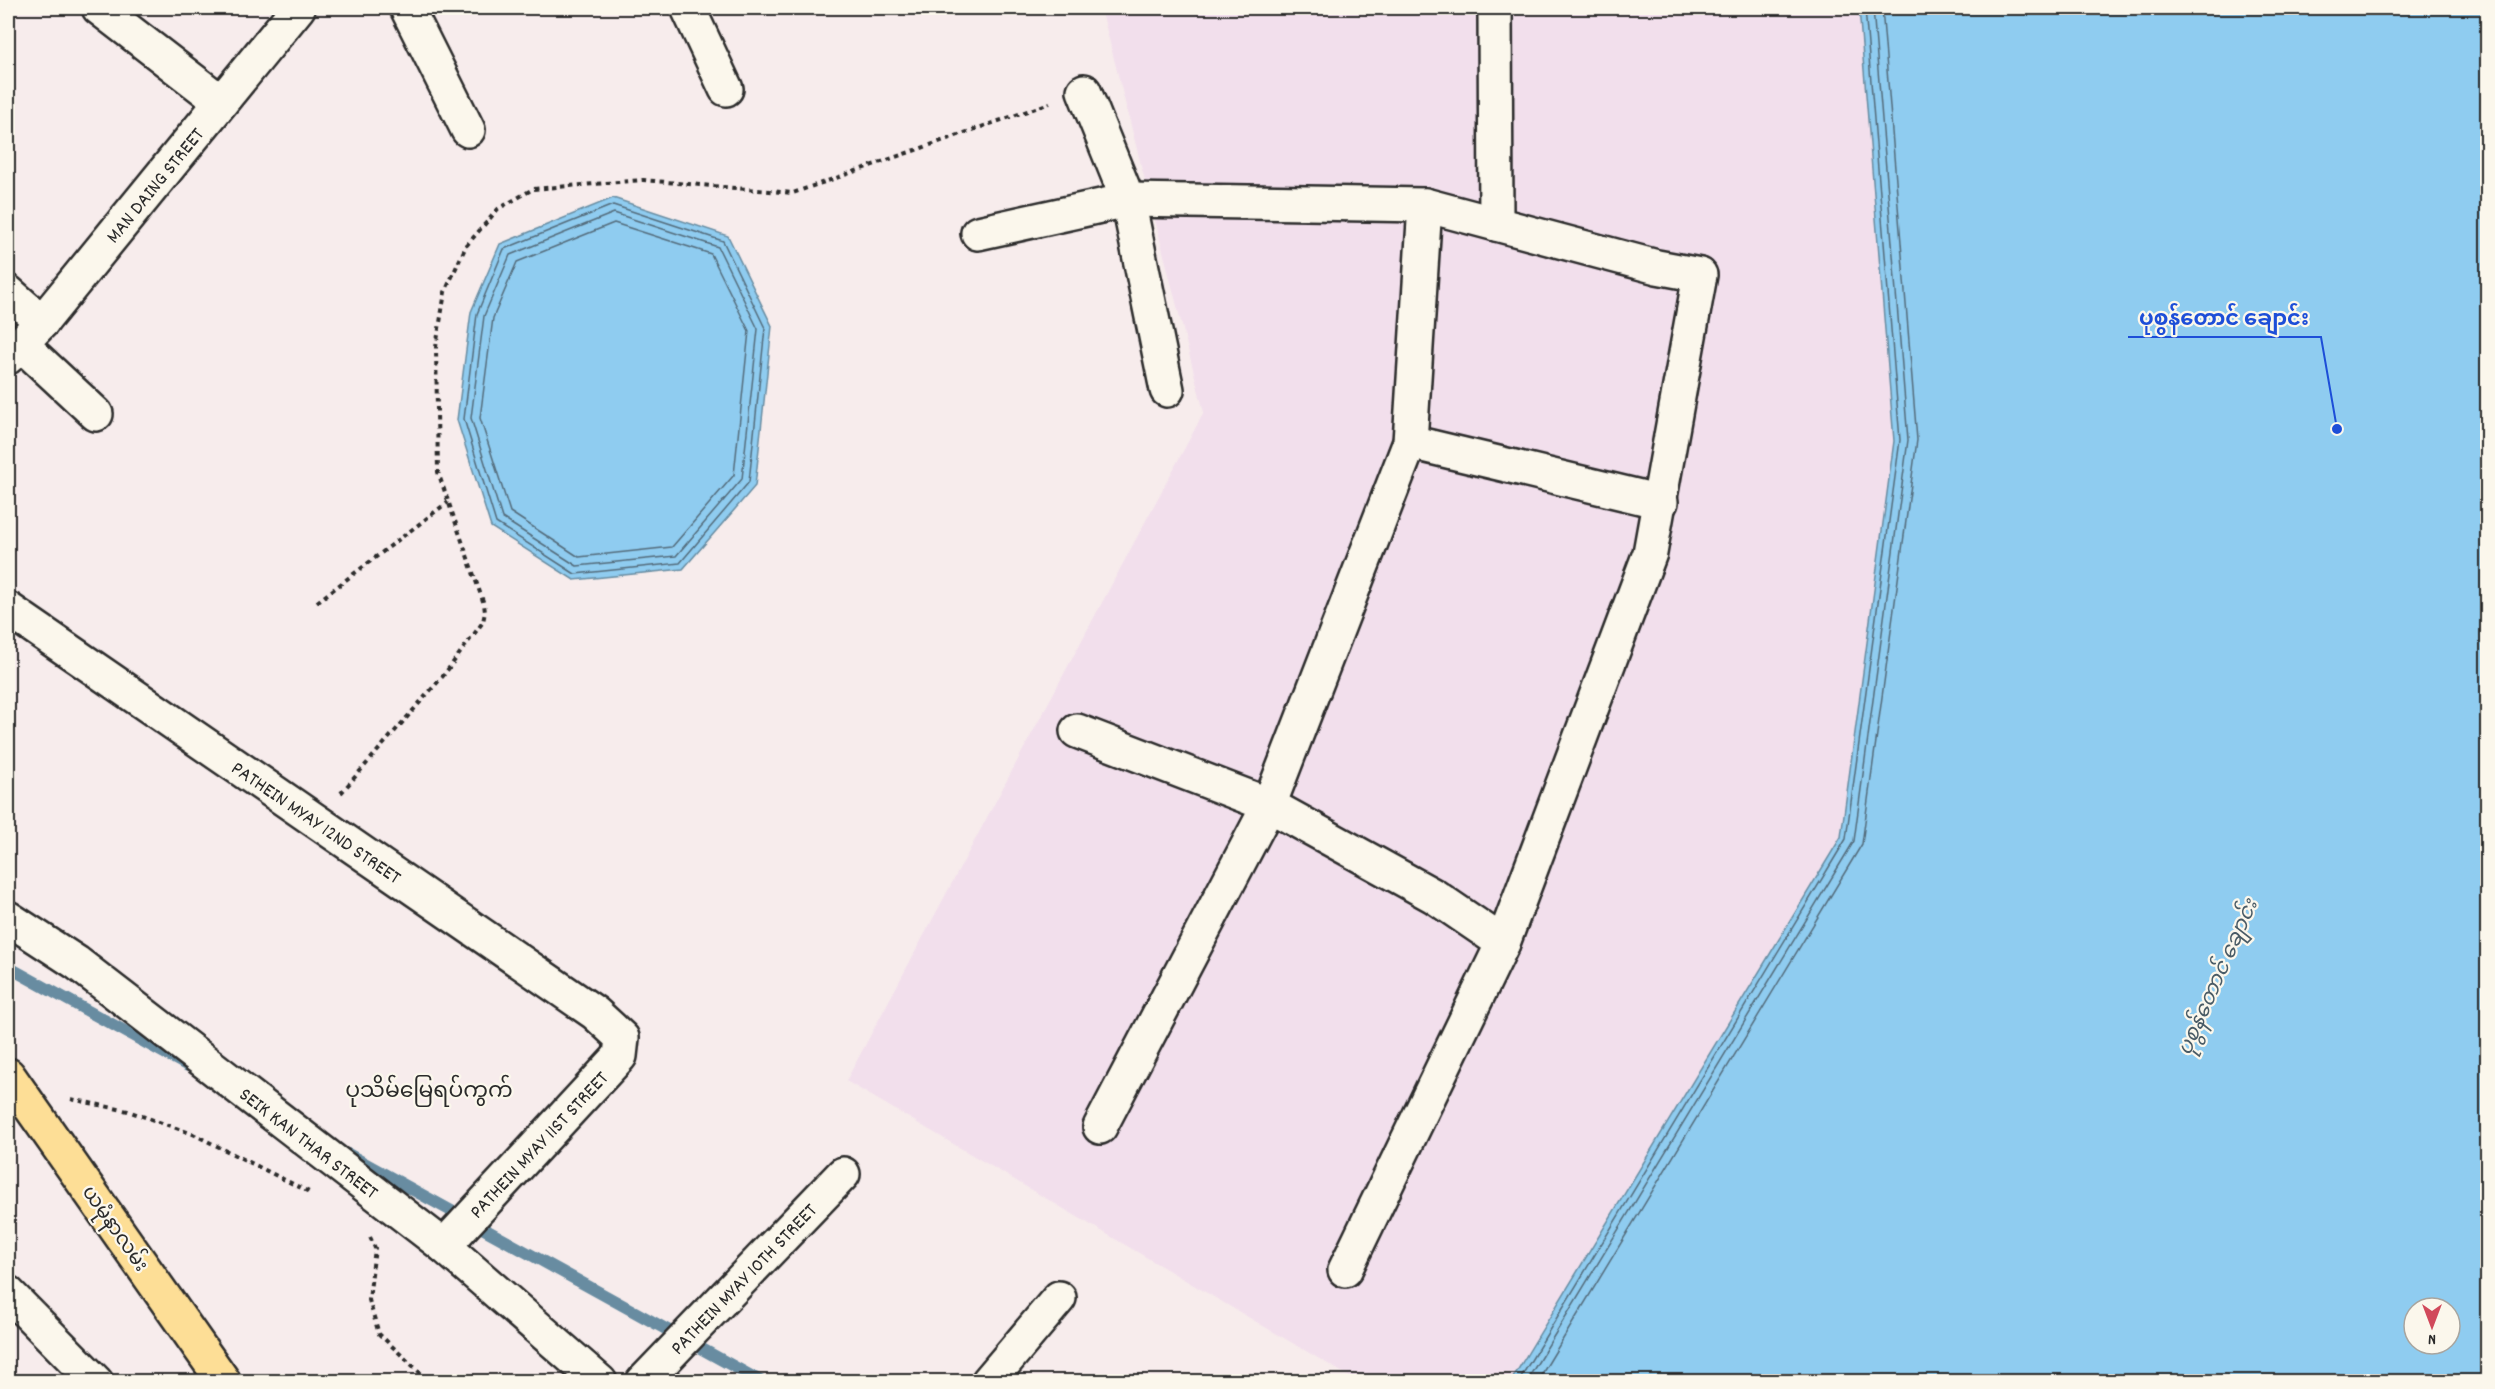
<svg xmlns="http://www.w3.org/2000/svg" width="2495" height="1389" font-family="Dekko,'Noto Sans Myanmar',sans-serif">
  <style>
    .built { fill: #f2dfec }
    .water { fill: #8fccf0; stroke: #678ca1; stroke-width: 1.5; fill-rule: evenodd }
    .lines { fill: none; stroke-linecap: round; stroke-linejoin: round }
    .shore { stroke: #536b7a; stroke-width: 1.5 }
    .stream { stroke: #678ca1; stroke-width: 12 }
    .minor-casing { stroke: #2b2b2b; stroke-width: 38 }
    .major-casing { stroke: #2b2b2b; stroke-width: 38 }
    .path { stroke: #2b2b2b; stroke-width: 4; stroke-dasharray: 4.5 4.5; stroke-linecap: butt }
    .minor { stroke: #fbf7ec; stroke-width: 33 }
    .major { stroke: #fdde96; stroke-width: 33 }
    .labels { text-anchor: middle; stroke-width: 4.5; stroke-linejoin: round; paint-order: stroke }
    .street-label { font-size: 20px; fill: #2b2b2b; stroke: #fbf7ec }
    .water-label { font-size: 21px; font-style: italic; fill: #495b66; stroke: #fbf7ec }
    .quarter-label { font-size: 22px; fill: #2b2b2b; stroke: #fbf7ec }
    .leader { fill: none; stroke: #1d4ed8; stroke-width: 2 }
    .callout-dot { fill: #1d4ed8; stroke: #fbf7ec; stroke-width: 2 }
    .callout-label { font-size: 21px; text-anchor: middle; font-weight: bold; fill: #1d4ed8; stroke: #fbf7ec; stroke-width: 4.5; stroke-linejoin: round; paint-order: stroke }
  </style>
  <rect width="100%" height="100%" fill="#f7ecec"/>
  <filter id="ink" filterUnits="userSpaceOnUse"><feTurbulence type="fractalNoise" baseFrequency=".0167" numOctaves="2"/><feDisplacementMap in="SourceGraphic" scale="12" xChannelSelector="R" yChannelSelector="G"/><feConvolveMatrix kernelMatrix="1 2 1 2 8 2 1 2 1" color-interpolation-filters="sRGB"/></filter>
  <g filter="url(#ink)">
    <path class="built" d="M 1101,8 L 1859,8 L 1894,441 L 1841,837 L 1511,1381 L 1357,1381 L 846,1081 L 1204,412 Z"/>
    <path class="water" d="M 1859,8 L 2487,8 L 2487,1381 L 1511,1381 L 1841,837 L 1894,441 ZM 2414,1308 L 2450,1308 L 2450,1344 L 2414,1344 Z
      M 613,198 L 728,236 L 772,326 L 755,486 L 683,569 L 574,580 L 491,527 L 457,420 L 471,312 L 500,244 Z"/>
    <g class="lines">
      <path class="shore" d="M 613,205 L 723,241 L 765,328 L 749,482 L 680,563 L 575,574 L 496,523 L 464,419 L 477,314 L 504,249 Z
        M 614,213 L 718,247 L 758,329 L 742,479 L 676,556 L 577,566 L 502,518 L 471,418 L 484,316 L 510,255 Z
        M 614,223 L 711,254 L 749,331 L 734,475 L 672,547 L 579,557 L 510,512 L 480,418 L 493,318 L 517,262 Z
        M 1518,1382 L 1846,839 L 1900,440 L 1865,8
        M 1526,1382 L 1854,841 L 1908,440 L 1873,8
        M 1537,1382 L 1862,844 L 1917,440 L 1882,8"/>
      <path class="stream" d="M 8,967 L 188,1066
        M 348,1154 L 762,1382"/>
      <defs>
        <g id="minor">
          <path d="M 99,8 L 221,102"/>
          <path d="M 407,8 L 468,130"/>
          <path d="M 688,8 L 726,89"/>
          <path d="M 1495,8 L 1496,224"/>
          <path d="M 1084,91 L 1128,200 L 1167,390"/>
          <path d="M 978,233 L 1128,200 L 1425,205 L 1410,442 L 1269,805 L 1077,731"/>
          <path d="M 8,292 L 42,322"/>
          <path d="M 21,344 L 96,414"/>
          <path id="s1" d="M 8,357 L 42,322 L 298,8"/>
          <path d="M 1410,442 L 1661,502"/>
          <path id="s2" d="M 8,609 L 595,1013 L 622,1038 L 620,1056 L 444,1246"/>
          <path id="s3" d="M 8,918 L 77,963 L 444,1246 L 600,1382"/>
          <path d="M 1100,1127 L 1269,805 L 1434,896 L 1503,943"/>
          <path d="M 1345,1270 L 1503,943 L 1650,553 L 1700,275 L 1657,267 L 1425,205"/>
          <path d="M 8,1293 L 96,1382"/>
          <path id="s4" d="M 643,1382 L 843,1174"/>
          <path d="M 988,1382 L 1059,1298"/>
        </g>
        <path id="major" d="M 8,1075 L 224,1382"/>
      </defs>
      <use href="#minor" class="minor-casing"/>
      <use href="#major" class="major-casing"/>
      <path class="path" d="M 317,602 L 448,502
        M 341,793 L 443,676 L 483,622 L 485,612 L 484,604 L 438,472 L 436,347 L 445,292 L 466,246 L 498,209 L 533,189 L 643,180 L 793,193 L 1050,103
        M 71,1099 L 128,1111 L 193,1134 L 311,1193
        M 370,1237 L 375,1248 L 369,1300 L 379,1334 L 430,1382"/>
      <use href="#minor" class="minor"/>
      <use href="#major" class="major"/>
    </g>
  </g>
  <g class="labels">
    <g class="street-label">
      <text dy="7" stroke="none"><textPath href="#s1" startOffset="226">MAN DAING STREET</textPath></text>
      <text dy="7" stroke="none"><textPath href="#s2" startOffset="375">PATHEIN MYAY 12ND STREET</textPath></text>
      <text dy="7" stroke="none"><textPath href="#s3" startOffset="376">SEIK KAN THAR STREET</textPath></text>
      <text transform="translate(538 1144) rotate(-47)" y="7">PATHEIN MYAY 11ST STREET</text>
      <text transform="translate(116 1228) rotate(55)" y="7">ယမုံနာလမ်း</text>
      <text dy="7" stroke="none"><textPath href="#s4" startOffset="144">PATHEIN MYAY 10TH STREET</textPath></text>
    </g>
    <g class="water-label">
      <text transform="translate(2217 977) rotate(-66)" y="7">ပုစွန်တောင် ချောင်း</text>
    </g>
    <g class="quarter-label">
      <text x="429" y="1097">ပုသိမ်မြေရပ်ကွက်</text>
    </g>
  </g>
  <path class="leader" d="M2337 429L2321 337H2128"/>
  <circle class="callout-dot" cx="2337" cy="429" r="6"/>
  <g class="callout-label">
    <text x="2224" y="325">ပုစွန်တောင် ချောင်း</text>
  </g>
  <rect width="2495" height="1389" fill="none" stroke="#fbf7ec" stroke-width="30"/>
  <rect x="15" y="15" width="2465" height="1359" fill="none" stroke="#2b2b2b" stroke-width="2" filter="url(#ink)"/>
  <g transform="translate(2432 1326) rotate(180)"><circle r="28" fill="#fbf7ec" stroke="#a8a59f" stroke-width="1.5"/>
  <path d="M0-4.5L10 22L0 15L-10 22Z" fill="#d1495b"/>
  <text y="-9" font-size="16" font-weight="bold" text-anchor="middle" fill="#2b2b2b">N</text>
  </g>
</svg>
